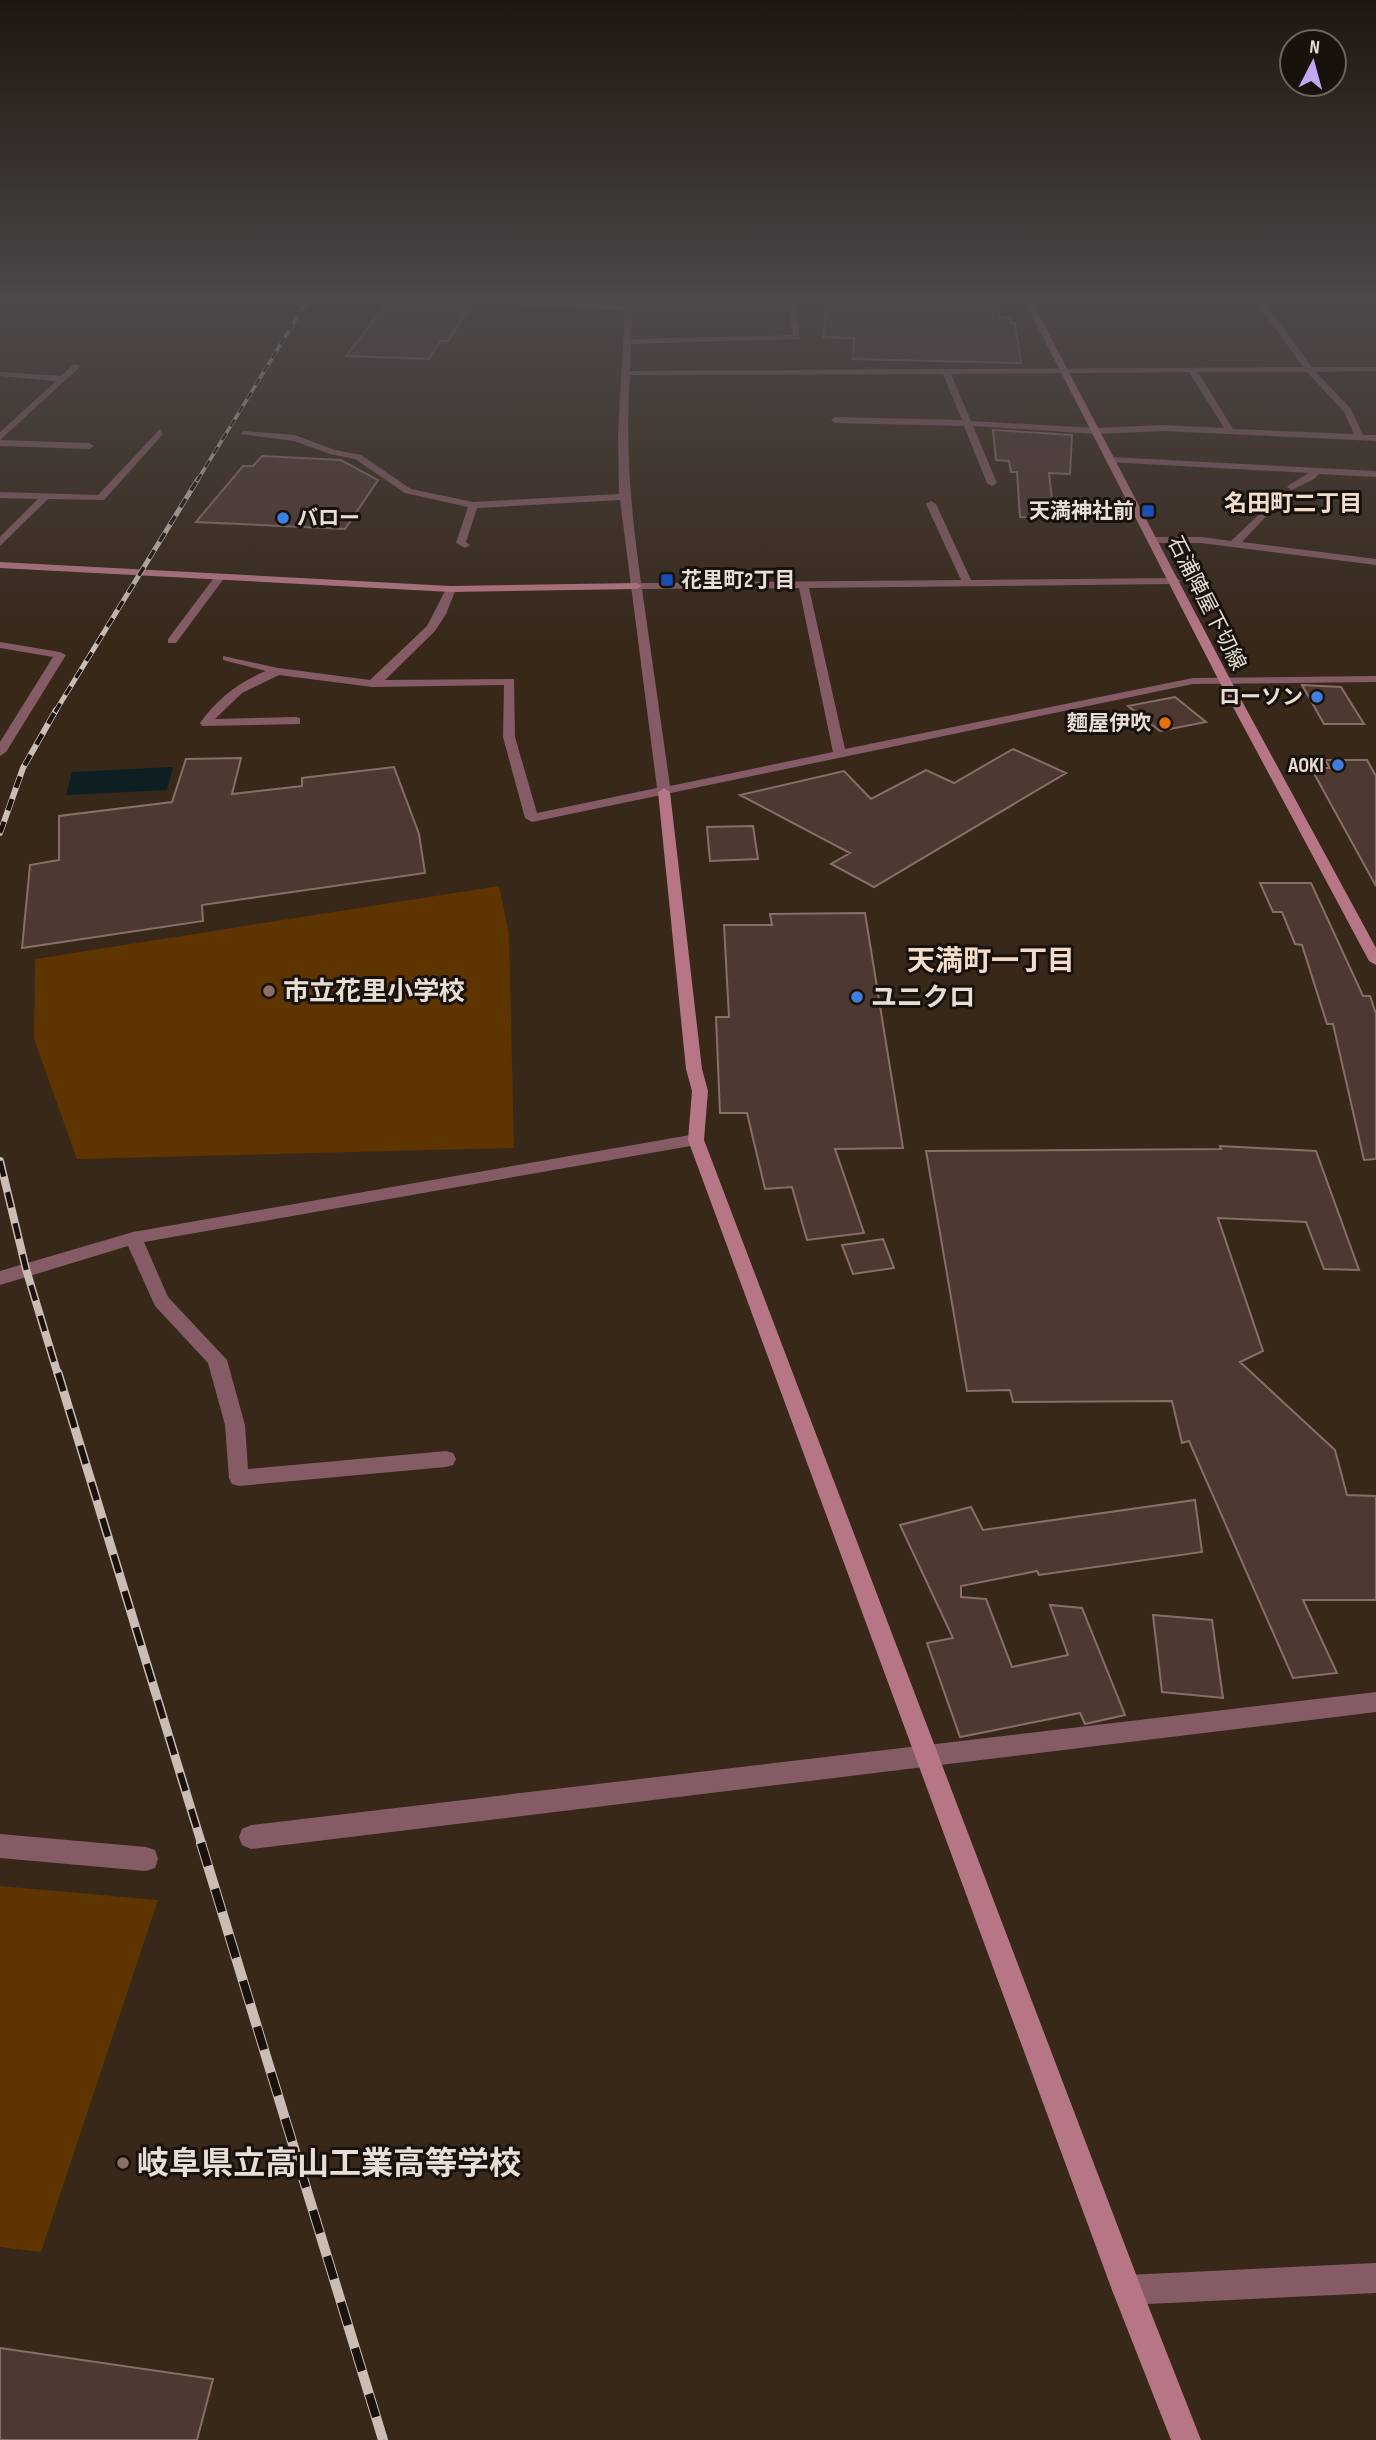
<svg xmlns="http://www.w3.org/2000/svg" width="1376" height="2440" font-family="'Sofia Sans Condensed','Noto Sans JP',sans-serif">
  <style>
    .green { fill: #5e3400 }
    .water { fill: #0d1f22 }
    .building { fill: #4e3832; stroke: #876f68; stroke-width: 2 }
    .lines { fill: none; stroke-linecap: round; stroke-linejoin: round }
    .street { fill: #855c65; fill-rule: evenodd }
    .secondary { fill: #b67685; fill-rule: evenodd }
    .rail-far5-casing { stroke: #c9beb4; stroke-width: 3.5 }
    .rail-far4-casing { stroke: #c9beb4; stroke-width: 5 }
    .rail-far3-casing { stroke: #c9beb4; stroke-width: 6 }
    .rail-far2-casing { stroke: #c9beb4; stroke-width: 8 }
    .rail-far1-casing { stroke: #c9beb4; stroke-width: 9 }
    .rail-casing { stroke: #c9beb4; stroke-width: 10 }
    .rail-far5 { stroke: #19120c; stroke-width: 2.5; stroke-dasharray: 8; stroke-linecap: butt }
    .rail-far4 { stroke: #19120c; stroke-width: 3.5; stroke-dasharray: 10; stroke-linecap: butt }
    .rail-far3 { stroke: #19120c; stroke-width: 4.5; stroke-dasharray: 12; stroke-linecap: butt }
    .rail-far2 { stroke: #19120c; stroke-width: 5; stroke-dasharray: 16; stroke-linecap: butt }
    .rail-far1 { stroke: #19120c; stroke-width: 6; stroke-dasharray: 19; stroke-linecap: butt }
    .rail { stroke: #19120c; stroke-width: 8; stroke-dasharray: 24; stroke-linecap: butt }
    .transit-dot { fill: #1a4fb4; stroke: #19120c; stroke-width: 2.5 }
    .shop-dot { fill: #3f7fe0; stroke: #19120c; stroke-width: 2.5 }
    .food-dot { fill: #e8710a; stroke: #19120c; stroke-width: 2.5 }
    .education-dot { fill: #8d6e63; stroke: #19120c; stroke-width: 2.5 }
    .labels { text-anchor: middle; stroke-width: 6; stroke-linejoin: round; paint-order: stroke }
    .far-poi-label { font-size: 21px; font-weight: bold; fill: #e8ded5; stroke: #19120c; text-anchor: end }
    .far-street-label { font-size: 21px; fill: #e8ded5; stroke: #19120c }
    .far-neighbourhood-label { font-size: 23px; font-weight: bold; fill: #f2ddcb; stroke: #19120c }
    .poi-label { font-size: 26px; font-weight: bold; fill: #e8ded5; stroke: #19120c; text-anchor: start }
    .neighbourhood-label { font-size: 28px; font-weight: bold; fill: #f2ddcb; stroke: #19120c }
    .near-poi-label { font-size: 32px; font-weight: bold; fill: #e8ded5; stroke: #19120c; text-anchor: start }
  </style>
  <rect width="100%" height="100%" fill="#37281a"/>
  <path class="green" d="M 499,886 L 509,934 L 514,1148 L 77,1159 L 34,1039 L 35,959 Z
    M 0,1886 L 158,1900 L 41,2252 L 0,2247 Z"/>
  <path class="water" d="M 173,767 L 167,790 L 66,795 L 72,772 Z"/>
  <path class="building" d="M 854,298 L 997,298 L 1000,318 L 1010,318 L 1011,323 L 1015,323 L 1021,363 L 853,359 L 854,338 L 823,337 L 828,301 L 854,302 Z
    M 385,306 L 463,308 L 469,309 L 448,341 L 441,341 L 429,359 L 346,356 Z
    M 993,430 L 1072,435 L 1070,474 L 1049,473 L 1054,518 L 1020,517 L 1017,472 L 1011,472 L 1009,461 L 996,460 Z
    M 262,456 L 341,460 L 378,480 L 345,529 L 196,522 L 243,466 L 253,466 Z
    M 1302,685 L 1341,687 L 1364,724 L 1324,724 Z
    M 1175,697 L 1206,722 L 1160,731 L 1128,706 Z
    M 1013,749 L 1066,773 L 874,887 L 831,864 L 850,853 L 740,795 L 844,771 L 871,799 L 926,770 L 954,783 Z
    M 241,758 L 232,794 L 302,786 L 302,778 L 394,767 L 419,834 L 425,873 L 202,905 L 203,921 L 22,948 L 30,865 L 59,860 L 59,816 L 172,802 L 186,759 Z
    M 1325,760 L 1367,760 L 1376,776 L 1376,886 L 1311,768 L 1330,768 Z
    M 753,826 L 758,859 L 710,861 L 707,827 Z
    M 1260,883 L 1311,883 L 1363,996 L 1370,996 L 1376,1014 L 1376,1159 L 1364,1160 L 1333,1024 L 1327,1024 L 1302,945 L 1295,944 L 1282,912 L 1273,912 Z
    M 865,913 L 903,1148 L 835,1149 L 864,1233 L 807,1240 L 792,1187 L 765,1189 L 747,1113 L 720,1113 L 716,1017 L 729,1017 L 724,925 L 772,925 L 770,914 Z
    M 1220,1146 L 1316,1151 L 1359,1270 L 1324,1269 L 1306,1222 L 1218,1218 L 1263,1351 L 1240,1362 L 1335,1450 L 1347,1495 L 1376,1496 L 1376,1600 L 1303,1600 L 1337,1673 L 1293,1678 L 1189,1441 L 1182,1443 L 1172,1401 L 1013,1402 L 1010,1390 L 967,1391 L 926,1151 L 1221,1149 Z
    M 883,1239 L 894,1268 L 853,1274 L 842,1245 Z
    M 1195,1500 L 1202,1552 L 1039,1575 L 1037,1571 L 961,1586 L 961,1597 L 986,1599 L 1012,1667 L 1068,1655 L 1050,1605 L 1082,1608 L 1125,1715 L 1085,1724 L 1080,1713 L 960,1737 L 927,1643 L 953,1638 L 900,1525 L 971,1507 L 983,1530 Z
    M 1153,1615 L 1212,1620 L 1223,1698 L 1162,1692 Z
    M 0,2348 L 213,2379 L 197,2440 L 0,2440 Z"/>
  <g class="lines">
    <path class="street" d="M 480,298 L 626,306 L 627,298 L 633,298 L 633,307 L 788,307 L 786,298 L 794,298 L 800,339 L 631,344 L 630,371 L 1303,367 L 1253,298 L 1261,298 L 1312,367 L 1376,367 L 1376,371 L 1316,372 L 1351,409 L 1363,435 L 1376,435 L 1376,441 L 1163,431 L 1096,434 L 973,426 L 997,483 L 992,486 L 987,483 L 964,426 L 835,423 L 831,420 L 835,417 L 962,420 L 943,374 L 630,375 C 625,450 631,509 641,583 L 961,580 L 926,504 L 931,501 L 936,504 L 971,580 L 1176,578 L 1181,581 L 1176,584 L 809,588 L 845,749 L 1193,678 L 1376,676 L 1376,682 L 1193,684 L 532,822 L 525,818 L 503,737 L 504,685 L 372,687 L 279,675 L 242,693 L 215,719 L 296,717 L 300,718 L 300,724 L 202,726 L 200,723 C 217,699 239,682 266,671 L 223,660 L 223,656 L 278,668 L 370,680 L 427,626 L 446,589 L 451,586 L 456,589 L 446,614 L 435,631 L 385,680 L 514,679 L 515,737 L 537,813 L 657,788 L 620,500 L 477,508 L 466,542 L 470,545 L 465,548 L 456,543 L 468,507 L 405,493 L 355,459 L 330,454 L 294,441 L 240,434 L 244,431 L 295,435 L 335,450 L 361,455 L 411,489 L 473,502 L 619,494 L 618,432 L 625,310 L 481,303 L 477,301 ZM 633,311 L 789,311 L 793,335 L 631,339 ZM 1189,372 L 1224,428 L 1163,425 L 1096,428 L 971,421 L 951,374 ZM 1198,372 L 1307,372 L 1344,412 L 1354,434 L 1233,429 ZM 799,588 L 833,752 L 670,786 L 642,589 Z
      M 74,364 L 81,366 L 0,440 L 0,432 L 56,381 L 0,376 L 0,372 L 61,376 Z
      M 160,429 L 163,434 L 104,500 L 48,499 L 0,546 L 0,537 L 38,499 L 0,498 L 0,492 L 98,495 Z
      M 0,440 L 89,443 L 94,446 L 89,449 L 0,446 Z
      M 1111,457 L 1376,471 L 1376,477 L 1319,474 L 1314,479 L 1292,490 L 1287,487 L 1289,485 L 1309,473 L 1108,462 L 1108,458 Z
      M 1269,505 L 1274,508 L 1272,510 L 1242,542 L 1376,559 L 1376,565 L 1201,543 L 1153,543 L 1148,540 L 1153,537 L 1201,537 L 1231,541 Z
      M 216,575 L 225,577 L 176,643 L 168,643 L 168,639 Z
      M 0,642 L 60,652 L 66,655 L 6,752 L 0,756 L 0,742 L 53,657 L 0,648 Z
      M 696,1134 L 704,1140 L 702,1144 L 144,1242 L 168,1297 L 227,1360 L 245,1425 L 248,1469 L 446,1451 L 453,1453 L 456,1459 L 453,1465 L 446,1467 L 239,1486 L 232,1484 L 229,1478 L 225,1425 L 208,1363 L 155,1306 L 128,1246 L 0,1285 L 0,1271 L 133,1232 Z
      M 1376,1692 L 1376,1712 L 251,1849 L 242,1845 L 239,1837 L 242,1829 L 251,1825 Z
      M 0,1834 L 146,1847 L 155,1850 L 158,1859 L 155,1868 L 146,1871 L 0,1858 Z
      M 1376,2263 L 1376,2293 L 1127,2305 L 1117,2300 L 1112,2290 L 1117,2280 L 1127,2275 Z"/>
    <path class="secondary" d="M 1023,298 L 1030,298 L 1230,679 L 1376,948 L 1376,965 L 1369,961 L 1218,679 Z
      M 0,562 L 451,586 L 637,583 L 642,586 L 637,589 L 451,592 L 0,568 Z
      M 664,788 L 670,792 L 702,1069 L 708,1091 L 704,1140 L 1142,2290 L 1201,2440 L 1171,2440 L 1112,2290 L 688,1140 L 692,1091 L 686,1069 L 658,792 Z"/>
    <defs>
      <path id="rail-far5" d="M 197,481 L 309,298"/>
      <path id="rail-far4" d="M 55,712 L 198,479"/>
      <path id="rail-far3" d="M 0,833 L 23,768 L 56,710"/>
      <path id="rail-far2" d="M 0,1161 L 26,1269 L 58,1375"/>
      <path id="rail-far1" d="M 58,1373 L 202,1845"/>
      <path id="rail" d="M 201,1843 L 383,2440"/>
    </defs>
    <use href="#rail-far5" class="rail-far5-casing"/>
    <use href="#rail-far4" class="rail-far4-casing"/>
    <use href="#rail-far3" class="rail-far3-casing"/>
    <use href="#rail-far2" class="rail-far2-casing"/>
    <use href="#rail-far1" class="rail-far1-casing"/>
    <use href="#rail" class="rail-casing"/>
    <use href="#rail-far5" class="rail-far5"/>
    <use href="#rail-far4" class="rail-far4"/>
    <use href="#rail-far3" class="rail-far3"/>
    <use href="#rail-far2" class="rail-far2"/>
    <use href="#rail-far1" class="rail-far1"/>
    <use href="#rail" class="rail"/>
  </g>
  <linearGradient id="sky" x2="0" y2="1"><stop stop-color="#1e160e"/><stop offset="0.47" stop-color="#4d4849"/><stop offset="1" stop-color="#4d4849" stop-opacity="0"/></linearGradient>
  <rect width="1376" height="639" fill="url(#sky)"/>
  <g class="transit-dot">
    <rect x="1141" y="504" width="14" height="14" rx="3.5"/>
    <rect x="660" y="573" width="14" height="14" rx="3.5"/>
  </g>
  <g class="shop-dot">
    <circle cx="283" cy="518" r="7"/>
    <circle cx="1317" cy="697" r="7"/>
    <circle cx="1338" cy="765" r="7"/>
    <circle cx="857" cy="997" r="7"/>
  </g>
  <circle class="food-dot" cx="1165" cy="723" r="7"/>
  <g class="education-dot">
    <circle cx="269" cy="991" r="7"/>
    <circle cx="123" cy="2163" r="7"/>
  </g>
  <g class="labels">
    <g class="far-poi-label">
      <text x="1134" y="518">天満神社前</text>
      <text x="297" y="525" text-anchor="start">バロー</text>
      <text x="681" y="587" text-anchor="start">花里町2丁目</text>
      <text x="1303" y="704">ローソン</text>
      <text x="1151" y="730">麵屋伊吹</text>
      <text x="1324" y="772">AOKI</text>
    </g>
    <g class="far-street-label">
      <text transform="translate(1207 603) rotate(63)" y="7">石浦陣屋下切線</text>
    </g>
    <g class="far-neighbourhood-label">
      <text x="1293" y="511">名田町二丁目</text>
    </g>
    <g class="poi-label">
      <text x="283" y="1000">市立花里小学校</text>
      <text x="871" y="1006">ユニクロ</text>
    </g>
    <g class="neighbourhood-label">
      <text x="991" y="970">天満町一丁目</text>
    </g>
    <g class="near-poi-label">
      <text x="137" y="2174">岐阜県立高山工業高等学校</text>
    </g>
  </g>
  <g transform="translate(1313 63) rotate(6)"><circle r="33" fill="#19120c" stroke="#6c645c" stroke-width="2"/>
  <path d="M0-5L12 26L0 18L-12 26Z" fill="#c1a8f3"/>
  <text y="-10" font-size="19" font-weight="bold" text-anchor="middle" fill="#e8ded5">N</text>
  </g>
</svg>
